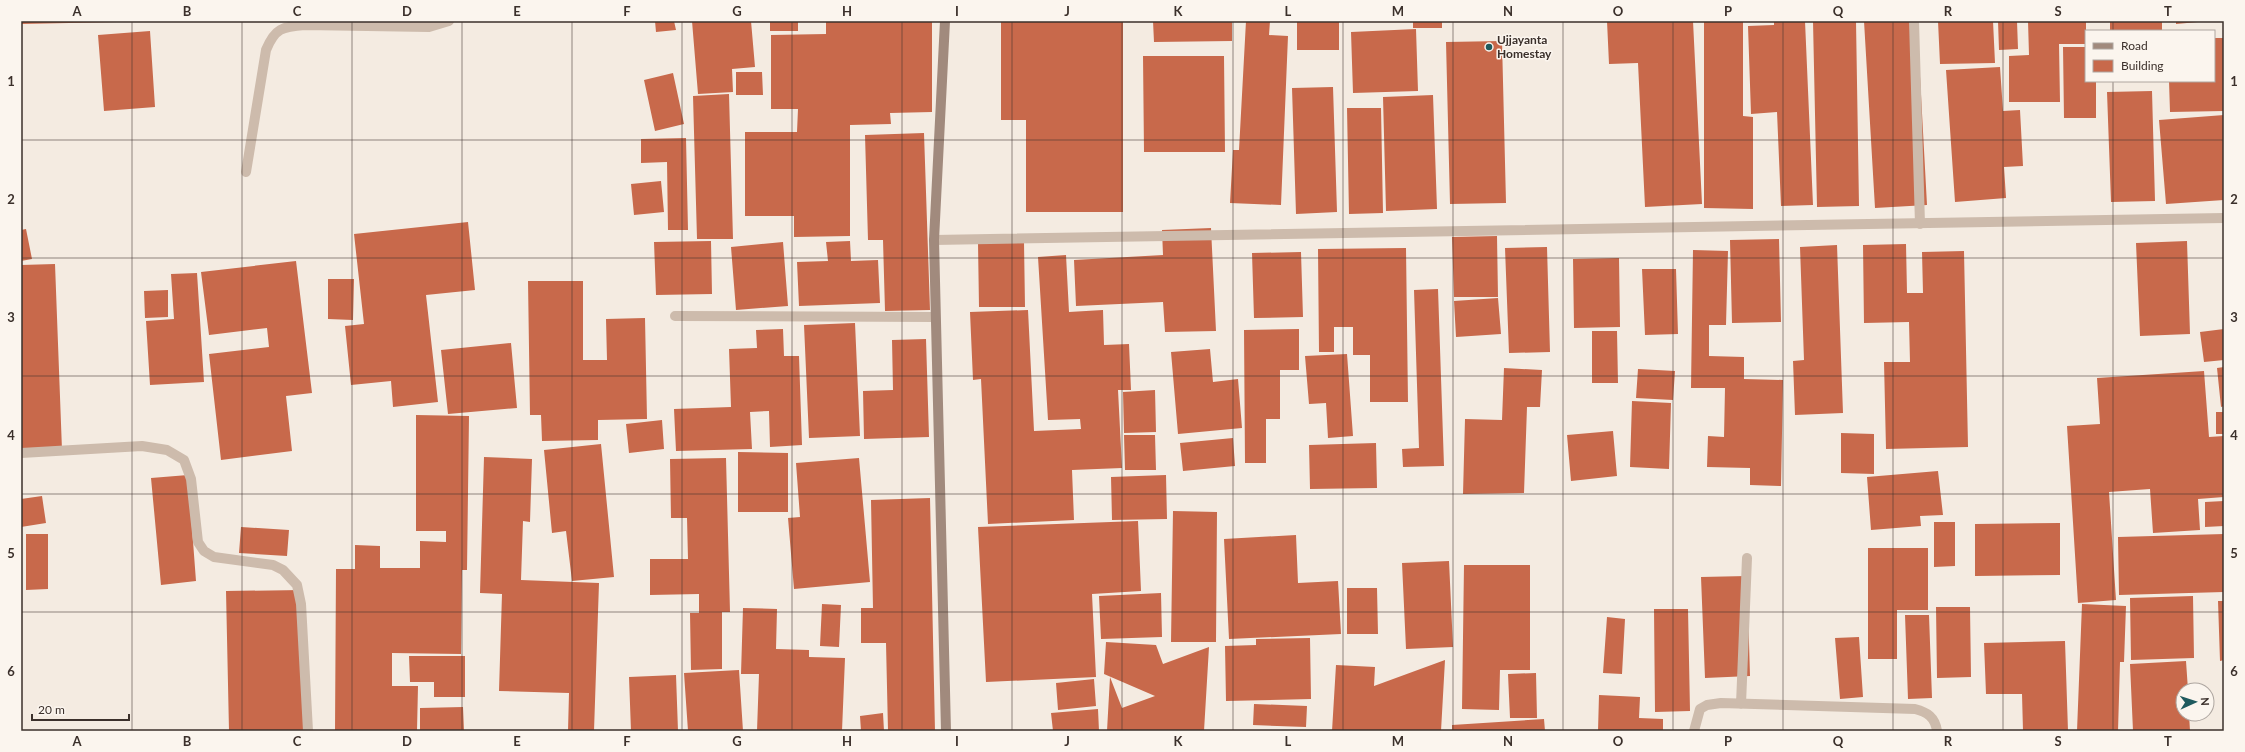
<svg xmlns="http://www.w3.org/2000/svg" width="2245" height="752" font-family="Lato,sans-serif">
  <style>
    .building { fill: #c8694b }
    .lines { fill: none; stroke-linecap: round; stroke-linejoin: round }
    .lane { stroke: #cdbbac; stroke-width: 10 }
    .street { stroke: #cdbbac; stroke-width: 10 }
    .secondary { stroke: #a18a7d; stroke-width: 10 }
    .grid { fill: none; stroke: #3b302b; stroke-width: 1; stroke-opacity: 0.55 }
    .poi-dot { fill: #1f5a5e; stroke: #fbf5ee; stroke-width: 1.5 }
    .labels { text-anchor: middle; stroke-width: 3; stroke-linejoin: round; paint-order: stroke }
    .poi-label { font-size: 12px; font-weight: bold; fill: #3b302b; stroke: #fbf5ee; text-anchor: start }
    .neatline { fill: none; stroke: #3b302b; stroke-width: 1.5 }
    .grid-label { font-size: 13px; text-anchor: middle; font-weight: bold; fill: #3b302b }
  </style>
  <rect width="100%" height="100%" fill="#f4ebe1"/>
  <path class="building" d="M 21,21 L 117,21 L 117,22 L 21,24 Z
    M 655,21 L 674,21 L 676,30 L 656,32 Z
    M 692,21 L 751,21 L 755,67 L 732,69 L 733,92 L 698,94 Z
    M 770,21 L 798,21 L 798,31 L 770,31 Z
    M 826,21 L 932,21 L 932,112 L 890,113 L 891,124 L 850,125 L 850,236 L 794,237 L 794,216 L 745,216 L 745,132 L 797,132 L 798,109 L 771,109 L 771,35 L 826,34 Z
    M 1001,21 L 1123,21 L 1123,212 L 1026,212 L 1026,120 L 1001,120 Z
    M 1153,21 L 1232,21 L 1232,41 L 1154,42 Z
    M 1246,21 L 1270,21 L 1269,35 L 1288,36 L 1281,205 L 1230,203 L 1233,150 L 1239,150 Z
    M 1297,21 L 1339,21 L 1339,50 L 1297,50 Z
    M 1413,21 L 1442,21 L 1442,28 L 1413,28 Z
    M 1607,21 L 1693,21 L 1702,204 L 1645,207 L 1638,63 L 1609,64 Z
    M 1704,21 L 1743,21 L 1743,116 L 1753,117 L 1753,209 L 1704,208 Z
    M 1774,21 L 1805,21 L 1813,205 L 1781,206 L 1777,112 L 1751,114 L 1748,26 L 1774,25 Z
    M 1813,21 L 1856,21 L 1859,206 L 1817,207 Z
    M 1864,21 L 1917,21 L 1927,205 L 1875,208 Z
    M 1938,21 L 1993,21 L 1995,63 L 1940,64 Z
    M 1998,21 L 2017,21 L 2018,49 L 1999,50 Z
    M 2028,21 L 2086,21 L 2086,44 L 2059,44 L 2060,102 L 2009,102 L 2009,56 L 2029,55 Z
    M 2110,21 L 2162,21 L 2162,31 L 2110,31 Z
    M 2176,21 L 2198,21 L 2198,22 L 2176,24 Z
    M 1416,29 L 1418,91 L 1353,93 L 1351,32 Z
    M 150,31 L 155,107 L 104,111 L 98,35 Z
    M 2214,38 L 2224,38 L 2224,111 L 2170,112 L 2169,81 L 2214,81 Z
    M 1502,41 L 1506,203 L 1450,204 L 1446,42 Z
    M 2063,47 L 2086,47 L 2086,81 L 2096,81 L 2096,118 L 2064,118 Z
    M 1143,56 L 1224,56 L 1225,152 L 1144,152 Z
    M 2000,67 L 2003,111 L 2020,110 L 2023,166 L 2004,167 L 2006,198 L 1955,202 L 1946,70 Z
    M 736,72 L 762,72 L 763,95 L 736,95 Z
    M 673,73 L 684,124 L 655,131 L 644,80 Z
    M 1333,87 L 1337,212 L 1296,214 L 1292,88 Z
    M 2152,91 L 2155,201 L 2111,202 L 2107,92 Z
    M 729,94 L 733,239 L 697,239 L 693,96 Z
    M 1433,95 L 1437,209 L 1386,211 L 1383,97 Z
    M 1347,108 L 1381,108 L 1383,213 L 1349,214 Z
    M 2224,115 L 2224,200 L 2166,204 L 2159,120 Z
    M 924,133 L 930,310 L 885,311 L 883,240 L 868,240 L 865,135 Z
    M 686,138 L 688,230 L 668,230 L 667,162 L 641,163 L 641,139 Z
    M 661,181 L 664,212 L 634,215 L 631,184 Z
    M 468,222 L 475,290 L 426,295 L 438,402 L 393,407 L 391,381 L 351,385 L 345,326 L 364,324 L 354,234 Z
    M 1211,228 L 1216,331 L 1165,332 L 1163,302 L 1076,306 L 1074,260 L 1163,255 L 1162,230 Z
    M 26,229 L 32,259 L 21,261 L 21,230 Z
    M 1497,236 L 1498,297 L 1454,297 L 1452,237 Z
    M 1779,239 L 1781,322 L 1732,323 L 1730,240 Z
    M 711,241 L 712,294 L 656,295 L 654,242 Z
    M 850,241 L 851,261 L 878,260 L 880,303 L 799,306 L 797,262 L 828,261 L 826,242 Z
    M 2187,241 L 2190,334 L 2140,336 L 2136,243 Z
    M 783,242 L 788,306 L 736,310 L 731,247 Z
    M 1024,242 L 1025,307 L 979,307 L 978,243 Z
    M 1906,244 L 1907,293 L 1923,293 L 1922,252 L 1964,251 L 1968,447 L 1886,449 L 1884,362 L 1910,362 L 1909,322 L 1864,323 L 1863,245 Z
    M 1837,245 L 1843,413 L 1795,415 L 1793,361 L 1804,360 L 1800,247 Z
    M 1547,247 L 1550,352 L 1509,353 L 1505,248 Z
    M 1406,248 L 1408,402 L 1370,402 L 1370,355 L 1353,355 L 1353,327 L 1334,327 L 1334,352 L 1319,352 L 1318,249 Z
    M 1693,250 L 1728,251 L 1726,325 L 1709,325 L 1709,356 L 1744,357 L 1744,379 L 1783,380 L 1781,486 L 1750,485 L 1750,468 L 1707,467 L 1708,436 L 1724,437 L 1725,388 L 1691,388 Z
    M 1301,252 L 1303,317 L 1254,318 L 1252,253 Z
    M 1066,255 L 1069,312 L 1103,310 L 1104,345 L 1129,344 L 1131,390 L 1118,390 L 1122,468 L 1072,470 L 1074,520 L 988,524 L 981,379 L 973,380 L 970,312 L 1028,310 L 1034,431 L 1081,429 L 1080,419 L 1048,420 L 1038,257 Z
    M 1619,258 L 1620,327 L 1574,328 L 1573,259 Z
    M 296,261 L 312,393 L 286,396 L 292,451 L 221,460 L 209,354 L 269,347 L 267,328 L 209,335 L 201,272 Z
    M 55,264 L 62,450 L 21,451 L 21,265 Z
    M 1642,269 L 1676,269 L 1678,334 L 1645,335 Z
    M 197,273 L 204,382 L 150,385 L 146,321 L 174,319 L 171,274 Z
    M 328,279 L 354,279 L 353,320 L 328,319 Z
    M 528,281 L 583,281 L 583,360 L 607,360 L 606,319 L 645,318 L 647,419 L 598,420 L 598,440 L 542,441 L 541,415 L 530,415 Z
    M 1438,289 L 1444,466 L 1403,467 L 1402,449 L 1419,448 L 1414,290 Z
    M 168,290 L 168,317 L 145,318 L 144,291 Z
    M 1498,298 L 1501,334 L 1456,337 L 1454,301 Z
    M 855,323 L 860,436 L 809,438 L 804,325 Z
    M 783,329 L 784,356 L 799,356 L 802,445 L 770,447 L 769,411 L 750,412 L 752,449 L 676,451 L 674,409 L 731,407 L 729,349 L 757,348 L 756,330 Z
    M 1299,329 L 1299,370 L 1280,370 L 1280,419 L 1266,419 L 1266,463 L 1245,463 L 1244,330 Z
    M 2224,329 L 2224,360 L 2204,362 L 2200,332 Z
    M 1592,331 L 1617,331 L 1618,383 L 1592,383 Z
    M 926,339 L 929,437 L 864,439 L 863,391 L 893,390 L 892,340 Z
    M 511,343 L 517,408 L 448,414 L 441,350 Z
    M 1210,349 L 1213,382 L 1238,379 L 1242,428 L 1178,434 L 1171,352 Z
    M 1347,354 L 1353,436 L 1328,438 L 1326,403 L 1309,404 L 1305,356 Z
    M 2224,367 L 2224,406 L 2221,407 L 2217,368 Z
    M 1504,368 L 1542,370 L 1540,407 L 1527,407 L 1524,493 L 1463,494 L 1465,419 L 1502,420 Z
    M 1638,369 L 1675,371 L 1673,400 L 1636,398 Z
    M 2204,371 L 2209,437 L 2224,436 L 2224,497 L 2198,499 L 2200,530 L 2153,533 L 2150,489 L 2109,492 L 2116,600 L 2078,603 L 2067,426 L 2100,424 L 2097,378 Z
    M 1155,390 L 1156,432 L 1124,433 L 1123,392 Z
    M 1632,401 L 1671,403 L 1669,469 L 1630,467 Z
    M 2216,412 L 2224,412 L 2224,434 L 2216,434 Z
    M 416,415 L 469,416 L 467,570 L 462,570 L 461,654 L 392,653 L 392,686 L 418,686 L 417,731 L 335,731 L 336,569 L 355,569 L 355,545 L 380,546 L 380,568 L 420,568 L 420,541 L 446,542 L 446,531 L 416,531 Z
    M 662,420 L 664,449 L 629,453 L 626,424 Z
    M 1613,431 L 1617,476 L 1571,481 L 1567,435 Z
    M 1841,433 L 1874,434 L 1874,474 L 1841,473 Z
    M 1124,435 L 1155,435 L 1156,470 L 1125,470 Z
    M 1233,438 L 1235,466 L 1183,471 L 1180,443 Z
    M 1376,443 L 1377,488 L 1310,489 L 1309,445 Z
    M 601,444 L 614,577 L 572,581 L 566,531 L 552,533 L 544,450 Z
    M 738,452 L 788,453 L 788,512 L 738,512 Z
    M 484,457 L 532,459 L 530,522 L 523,521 L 521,580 L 599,583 L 594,731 L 568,731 L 569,693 L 499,691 L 502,594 L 480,593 Z
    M 726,458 L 730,612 L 722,612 L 722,669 L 691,670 L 690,613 L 699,613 L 699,594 L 650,595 L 650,559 L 688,559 L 687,518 L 671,518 L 670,459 Z
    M 859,458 L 870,582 L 794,589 L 788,518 L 800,517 L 796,463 Z
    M 1938,471 L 1943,515 L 1920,516 L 1921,526 L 1871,530 L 1867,477 Z
    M 188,475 L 196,581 L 161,585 L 151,478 Z
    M 1166,475 L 1167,519 L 1112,520 L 1111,477 Z
    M 42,496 L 46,523 L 21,527 L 21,499 Z
    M 930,498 L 935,731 L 888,731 L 886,643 L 861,643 L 861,608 L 873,608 L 871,500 Z
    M 2224,501 L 2224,526 L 2205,527 L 2205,502 Z
    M 1173,511 L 1217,512 L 1216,642 L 1171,642 Z
    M 1138,521 L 1141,591 L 1092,594 L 1096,677 L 986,682 L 978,527 Z
    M 1934,522 L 1955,522 L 1955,566 L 1934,567 Z
    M 2060,523 L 2060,575 L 1975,576 L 1975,524 Z
    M 241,527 L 289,530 L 287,556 L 239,553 Z
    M 26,534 L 48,534 L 48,589 L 26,590 Z
    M 2224,534 L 2224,592 L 2119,595 L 2118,537 Z
    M 1296,535 L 1298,583 L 1338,581 L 1341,634 L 1229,639 L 1224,539 Z
    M 1868,548 L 1928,548 L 1928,610 L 1897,610 L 1897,659 L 1868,659 Z
    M 1449,561 L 1453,647 L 1406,649 L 1402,563 Z
    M 1464,565 L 1530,565 L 1530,670 L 1500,670 L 1499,710 L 1462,709 Z
    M 1747,576 L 1750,676 L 1705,678 L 1701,577 Z
    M 1347,588 L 1377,588 L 1378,634 L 1347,634 Z
    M 302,590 L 305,731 L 229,731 L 226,591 Z
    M 1161,593 L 1162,637 L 1101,639 L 1099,596 Z
    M 2193,596 L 2194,658 L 2131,660 L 2130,598 Z
    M 2218,601 L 2224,601 L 2224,660 L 2220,661 Z
    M 822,604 L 841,605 L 839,647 L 820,646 Z
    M 2082,604 L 2126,606 L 2124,662 L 2120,662 L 2118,731 L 2077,731 Z
    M 1936,607 L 1970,607 L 1971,677 L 1937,678 Z
    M 743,608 L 777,609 L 776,649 L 809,650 L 809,657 L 845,658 L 842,731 L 757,731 L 759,674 L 741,674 Z
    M 1654,609 L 1688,609 L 1690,711 L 1655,712 Z
    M 1905,615 L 1929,615 L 1932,698 L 1908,699 Z
    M 1607,617 L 1625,619 L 1622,674 L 1603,673 Z
    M 1859,637 L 1863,697 L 1840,699 L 1835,638 Z
    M 1310,638 L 1311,699 L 1226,701 L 1225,646 L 1256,645 L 1256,639 Z
    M 2065,641 L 2068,731 L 2023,731 L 2022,694 L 1986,694 L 1984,643 Z
    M 1106,642 L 1156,645 L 1163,664 L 1209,647 L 1204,731 L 1107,731 L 1110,677 L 1122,708 L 1155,696 L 1104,674 Z
    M 409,656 L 465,656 L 465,697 L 434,697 L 434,682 L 410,682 Z
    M 1445,660 L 1441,731 L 1332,731 L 1336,665 L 1375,667 L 1374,686 Z
    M 2186,661 L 2188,690 L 2183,690 L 2183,714 L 2189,714 L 2190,731 L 2133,731 L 2130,664 Z
    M 739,670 L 743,731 L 688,731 L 684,673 Z
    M 1536,673 L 1537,718 L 1510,718 L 1508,674 Z
    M 676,675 L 678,731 L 631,731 L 629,677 Z
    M 1094,679 L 1096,706 L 1058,710 L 1056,683 Z
    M 1599,695 L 1640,697 L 1639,718 L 1663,719 L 1663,731 L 1598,731 Z
    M 1254,704 L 1307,706 L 1306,727 L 1253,725 Z
    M 463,707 L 464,731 L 420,731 L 420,708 Z
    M 1098,709 L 1099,731 L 1053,731 L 1051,713 Z
    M 883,713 L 884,731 L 861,731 L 860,716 Z
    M 1544,719 L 1545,731 L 1452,731 L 1452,725 Z"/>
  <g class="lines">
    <path class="lane" d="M 246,172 L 266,50 C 275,28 282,27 305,25 L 429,27 L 449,21"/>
    <path class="street" d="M 1914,21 L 1920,224
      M 934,240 L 2224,218
      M 675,316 L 935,317
      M 21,453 L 142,446 L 167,450 L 184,460 L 191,479 L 198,542 L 204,551 L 214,557 L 273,565 L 283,570 L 297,585 L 301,604 L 308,731
      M 1741,704 L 1747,558
      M 1694,731 L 1700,709 L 1707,705 L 1721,703 L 1915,709 C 1927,712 1935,717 1937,731"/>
    <path class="secondary" d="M 945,21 L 934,240 L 946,731"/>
  </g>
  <path class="grid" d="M 132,21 L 132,731M 242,21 L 242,731M 352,21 L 352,731M 462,21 L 462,731M 572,21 L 572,731M 682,21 L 682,731M 792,21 L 792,731M 902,21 L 902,731M 1012,21 L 1012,731M 1122,21 L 1122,731M 1233,21 L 1233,731M 1343,21 L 1343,731M 1453,21 L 1453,731M 1563,21 L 1563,731M 1673,21 L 1673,731M 1783,21 L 1783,731M 1893,21 L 1893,731M 2003,21 L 2003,731M 2113,21 L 2113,31M 2113,81 L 2113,731M 21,140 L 2224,140M 21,258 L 2224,258M 21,376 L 2224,376M 21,494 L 2224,494M 21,612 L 2224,612"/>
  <circle class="poi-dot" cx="1489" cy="47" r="4"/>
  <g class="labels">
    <g class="poi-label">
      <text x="1497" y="44">Ujjayanta<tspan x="1497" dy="14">Homestay</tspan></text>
    </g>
  </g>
  <rect width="2245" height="752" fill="none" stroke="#fbf5ee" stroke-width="44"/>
  <rect x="2085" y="30" width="130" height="52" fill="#fbf5ee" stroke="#aea6a0"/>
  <rect x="2093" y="43" width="20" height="6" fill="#a18a7d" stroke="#aea6a0"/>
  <text x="2121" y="50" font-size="12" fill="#3b302b">Road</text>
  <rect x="2093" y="60" width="20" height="12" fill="#c8694b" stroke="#aea6a0"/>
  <text x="2121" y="70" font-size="12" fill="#3b302b">Building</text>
  <g transform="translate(2195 702) rotate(87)"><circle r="19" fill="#fbf5ee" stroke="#aea6a0"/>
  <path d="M0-3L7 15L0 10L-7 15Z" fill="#1f5a5e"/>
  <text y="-6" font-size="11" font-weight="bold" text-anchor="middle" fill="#3b302b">N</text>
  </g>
  <path d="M32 714v6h97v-6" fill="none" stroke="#3b302b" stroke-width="2"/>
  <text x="38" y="714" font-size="12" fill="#3b302b" stroke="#fbf5ee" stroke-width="3" paint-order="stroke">20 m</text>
  <rect x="22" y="22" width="2201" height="708" class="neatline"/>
  <g class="grid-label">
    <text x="77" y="16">A</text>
    <text x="187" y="16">B</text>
    <text x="297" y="16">C</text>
    <text x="407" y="16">D</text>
    <text x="517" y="16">E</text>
    <text x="627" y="16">F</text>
    <text x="737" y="16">G</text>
    <text x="847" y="16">H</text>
    <text x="957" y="16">I</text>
    <text x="1067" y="16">J</text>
    <text x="1178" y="16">K</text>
    <text x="1288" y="16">L</text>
    <text x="1398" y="16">M</text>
    <text x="1508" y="16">N</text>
    <text x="1618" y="16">O</text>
    <text x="1728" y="16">P</text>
    <text x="1838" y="16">Q</text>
    <text x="1948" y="16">R</text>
    <text x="2058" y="16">S</text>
    <text x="2168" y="16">T</text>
    <text x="11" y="86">1</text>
    <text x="2234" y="86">1</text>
    <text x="11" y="204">2</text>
    <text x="2234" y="204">2</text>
    <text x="11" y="322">3</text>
    <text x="2234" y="322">3</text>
    <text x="11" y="440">4</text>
    <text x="2234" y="440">4</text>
    <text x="11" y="558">5</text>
    <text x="2234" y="558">5</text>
    <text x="11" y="676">6</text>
    <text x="2234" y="676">6</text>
    <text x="77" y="746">A</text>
    <text x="187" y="746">B</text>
    <text x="297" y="746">C</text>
    <text x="407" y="746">D</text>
    <text x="517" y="746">E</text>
    <text x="627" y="746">F</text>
    <text x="737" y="746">G</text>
    <text x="847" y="746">H</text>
    <text x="957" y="746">I</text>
    <text x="1067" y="746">J</text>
    <text x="1178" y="746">K</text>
    <text x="1288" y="746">L</text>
    <text x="1398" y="746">M</text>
    <text x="1508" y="746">N</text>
    <text x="1618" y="746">O</text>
    <text x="1728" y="746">P</text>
    <text x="1838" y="746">Q</text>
    <text x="1948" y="746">R</text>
    <text x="2058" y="746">S</text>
    <text x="2168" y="746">T</text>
  </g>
</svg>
